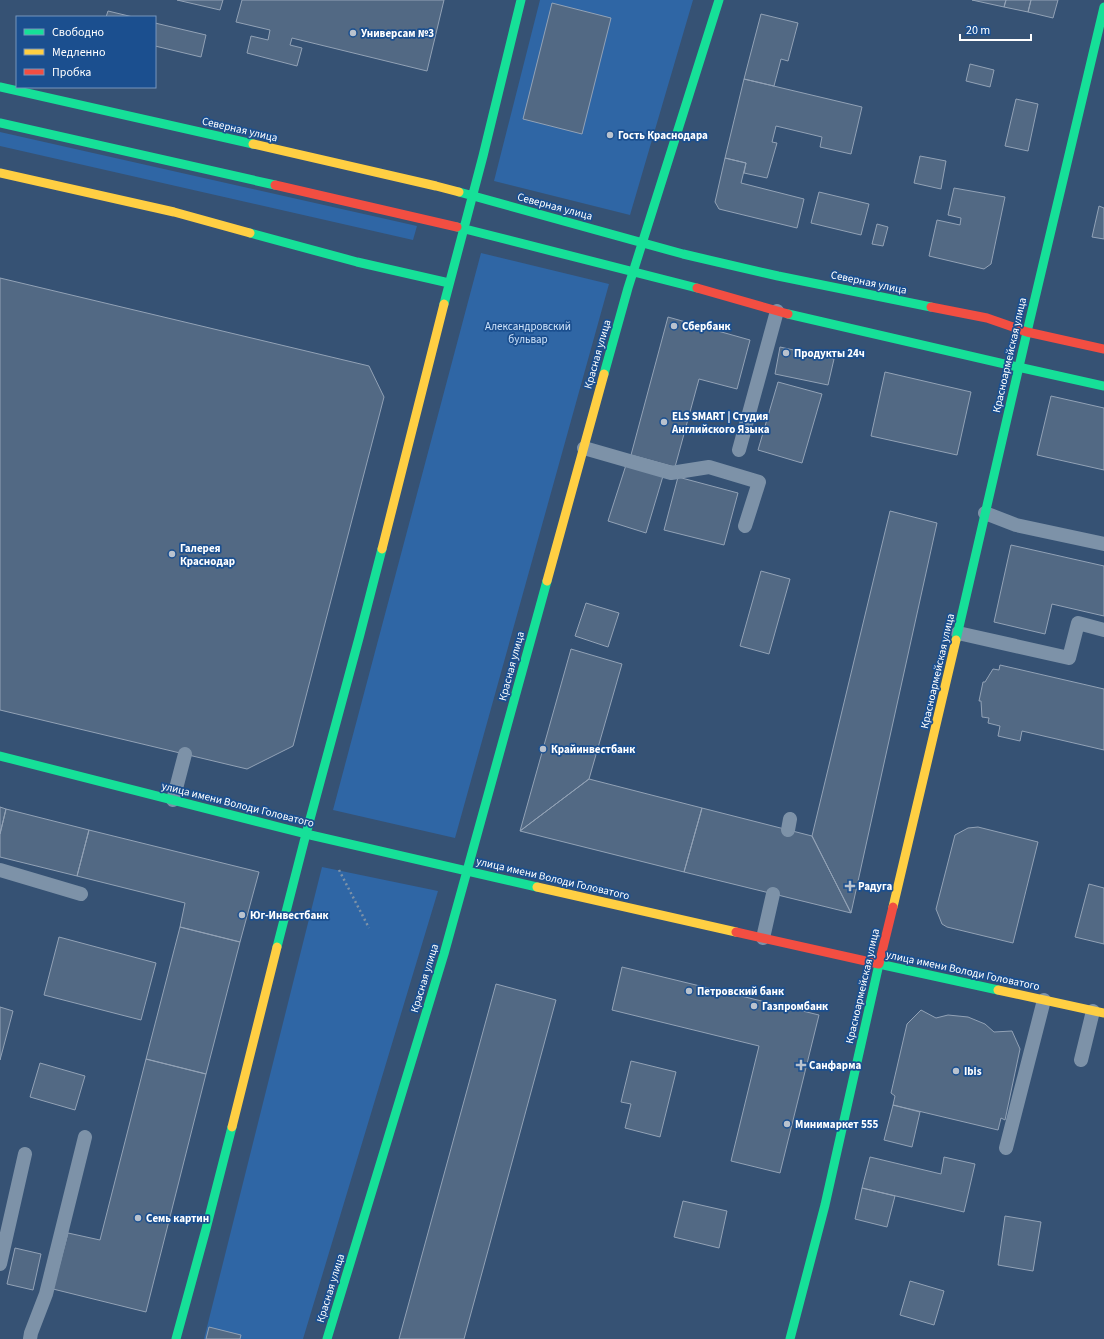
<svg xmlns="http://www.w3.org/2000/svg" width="1104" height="1339" font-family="'Source Sans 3',sans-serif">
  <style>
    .green { fill: #2f66a5 }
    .building { fill: #526984; stroke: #92a2b6 }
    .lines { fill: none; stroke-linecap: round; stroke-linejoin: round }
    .path { stroke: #7d92a8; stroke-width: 2.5; stroke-dasharray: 2 3; stroke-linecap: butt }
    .lane { stroke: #7d92a8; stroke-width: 14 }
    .fast { stroke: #16e098; stroke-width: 9 }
    .slow { stroke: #ffcf43; stroke-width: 9 }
    .jam { stroke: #f24e42; stroke-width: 9 }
    .poi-dot { fill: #b9c2ce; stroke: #1b4f8f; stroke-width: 1.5 }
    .labels { text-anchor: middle; stroke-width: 3.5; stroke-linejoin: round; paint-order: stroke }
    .poi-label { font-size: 11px; font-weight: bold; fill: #fff; stroke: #1b4f8f; text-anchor: start }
    .street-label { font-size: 11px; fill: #fff; stroke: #1b4f8f }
    .park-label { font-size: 11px; fill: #cfe3fa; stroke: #1b4f8f }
  </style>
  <rect width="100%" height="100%" fill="#365274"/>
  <path class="green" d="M 540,0 L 693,0 L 630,215 L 494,181 Z
    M 0,132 L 417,226 L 413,240 L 0,146 Z
    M 481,253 L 609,284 L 455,838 L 333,810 Z
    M 322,867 L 438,891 L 303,1339 L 204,1339 Z"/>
  <path class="building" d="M 177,0 L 223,0 L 220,10 Z
    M 242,0 L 444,0 L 427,71 L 292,38 L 290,45 L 302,48 L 297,66 L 247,53 L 251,36 L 268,40 L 270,30 L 236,22 Z
    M 972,0 L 1006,0 L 1004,7 Z
    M 1006,0 L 1031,0 L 1028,12 L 1004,7 Z
    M 1031,0 L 1058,0 L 1053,18 L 1028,12 Z
    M 552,3 L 611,18 L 582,134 L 523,119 Z
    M 108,11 L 133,17 L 106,17 Z
    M 761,14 L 798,23 L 788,61 L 781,59 L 774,86 L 744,79 Z
    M 155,23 L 206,35 L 201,57 L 155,46 Z
    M 970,64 L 994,70 L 990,87 L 966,81 Z
    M 744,79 L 862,107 L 851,154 L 820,147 L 822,137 L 776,126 L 772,142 L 777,143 L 767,178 L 744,173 L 746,163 L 725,158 Z
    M 1016,99 L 1038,104 L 1028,151 L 1005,146 Z
    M 920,156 L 946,161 L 941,189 L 914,183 Z
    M 725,158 L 746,163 L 741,183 L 804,199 L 797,228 L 719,209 L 715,202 Z
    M 954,188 L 1005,197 L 991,264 L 984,269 L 929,256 L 937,220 L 960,225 L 961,218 L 948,215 Z
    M 819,192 L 869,204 L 861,235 L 811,223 Z
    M 1099,206 L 1104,208 L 1104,239 L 1092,237 Z
    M 877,224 L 888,227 L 883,246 L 872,244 Z
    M 0,278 L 369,366 L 384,397 L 293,746 L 247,769 L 0,710 Z
    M 668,317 L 750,340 L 737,389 L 699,379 L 675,467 L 631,455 Z
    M 780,347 L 834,359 L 828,385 L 775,374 Z
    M 885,372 L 971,392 L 957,455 L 871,436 Z
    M 778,382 L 822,394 L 802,463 L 758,450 Z
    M 1051,396 L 1104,408 L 1104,470 L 1037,455 Z
    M 626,465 L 663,476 L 646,533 L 608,521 Z
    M 678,477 L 738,493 L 724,545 L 664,530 Z
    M 890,511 L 937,523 L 851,913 L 812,836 Z
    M 1011,545 L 1104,566 L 1104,616 L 1052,604 L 1045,634 L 994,622 Z
    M 761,571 L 790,579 L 769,654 L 740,646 Z
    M 586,603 L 619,613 L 608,647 L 575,636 Z
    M 571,649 L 622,664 L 589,779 L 520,831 Z
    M 1000,665 L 1104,689 L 1104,750 L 1022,731 L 1020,741 L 998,736 L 1000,726 L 988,723 L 989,718 L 982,717 L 981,701 L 979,701 L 983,682 L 985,682 L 993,669 L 999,670 Z
    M 589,779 L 702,808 L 684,872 L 520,831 Z
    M 0,807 L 6,809 L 0,834 Z
    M 702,808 L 812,836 L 851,913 L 684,872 Z
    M 6,809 L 89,830 L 77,876 L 0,857 L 0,834 Z
    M 978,827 L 1038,842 L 1013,943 L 947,927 L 942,924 L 936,909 L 955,835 L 968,828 Z
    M 89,830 L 259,872 L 240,942 L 180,927 L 185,903 L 77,876 Z
    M 1089,884 L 1104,888 L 1104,944 L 1075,937 Z
    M 180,927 L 240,942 L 206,1074 L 146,1059 Z
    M 59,937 L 156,963 L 141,1020 L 44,995 Z
    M 622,967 L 819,1015 L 780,1173 L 731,1161 L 759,1046 L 612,1010 Z
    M 496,984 L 556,1000 L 464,1339 L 399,1339 Z
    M 0,1007 L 13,1011 L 0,1060 Z
    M 921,1010 L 936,1018 L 948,1015 L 968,1017 L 985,1024 L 994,1032 L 1012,1031 L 1020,1049 L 1005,1120 L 1001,1118 L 998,1130 L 893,1105 L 895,1096 L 891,1093 L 907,1024 Z
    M 146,1059 L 206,1074 L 146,1312 L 53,1289 L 68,1233 L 100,1240 Z
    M 631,1061 L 676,1072 L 660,1137 L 625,1128 L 631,1104 L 621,1102 Z
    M 40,1063 L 85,1076 L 75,1110 L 30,1097 Z
    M 893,1105 L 920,1112 L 912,1147 L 884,1140 Z
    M 870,1157 L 941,1174 L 944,1157 L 975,1164 L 964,1212 L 862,1188 Z
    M 862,1188 L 895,1196 L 887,1227 L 855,1219 Z
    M 683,1201 L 727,1211 L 719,1248 L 674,1237 Z
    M 1005,1216 L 1041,1222 L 1033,1271 L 998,1265 Z
    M 15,1248 L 41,1254 L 33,1290 L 7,1284 Z
    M 910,1281 L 944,1291 L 934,1325 L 900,1315 Z
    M 209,1327 L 241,1335 L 240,1339 L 206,1339 Z"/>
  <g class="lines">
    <path class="path" d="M 339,870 L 369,928"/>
    <path class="lane" d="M 584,448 L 671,473 L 709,467 L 759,482 L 745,526
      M 739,450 L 777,311
      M 985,513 L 1016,525 L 1104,544
      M 958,633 L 1069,658 L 1078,623 L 1104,630
      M 173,800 L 185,754
      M 788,830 L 790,819
      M 0,870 L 81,894
      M 763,938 L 773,894
      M 1081,1060 L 1093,1011
      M 1006,1148 L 1044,1000
      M 0,1264 L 25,1154
      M 30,1339 L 31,1333 L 46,1294 L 85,1137"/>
    <path class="fast" d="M 0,87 L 253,144
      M 0,123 L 275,185
      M 459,192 L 683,254 L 778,276 L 931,307
      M 457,227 L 697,288
      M 250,233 L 357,262 L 449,283
      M 444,304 L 483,156 L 521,0
      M 788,314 L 1018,367
      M 1027,332 L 1104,7
      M 1018,367 L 1104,386
      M 604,374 L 628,288 L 719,0
      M 382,549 L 359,638 L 306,834 L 537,887
      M 956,640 L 1027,332
      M 0,756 L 306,834 L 277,947
      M 467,871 L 547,581
      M 176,1339 L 206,1229 L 232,1127
      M 327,1339 L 444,954 L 467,871
      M 790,1339 L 825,1205 L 879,964 L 998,990"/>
    <path class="slow" d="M 253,144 L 436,186 L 459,192
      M 0,173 L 174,212 L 250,233
      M 382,549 L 444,304
      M 547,581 L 604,374
      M 537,887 L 736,932
      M 893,907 L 956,640
      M 998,990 L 1104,1013
      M 232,1127 L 277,947"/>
    <path class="jam" d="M 275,185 L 457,227
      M 697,288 L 788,314
      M 931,307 L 987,318 L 1027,332 L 1104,349
      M 736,932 L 879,964 L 893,907"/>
  </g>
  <g class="poi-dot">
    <circle cx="353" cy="33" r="4"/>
    <circle cx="610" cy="135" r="4"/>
    <circle cx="674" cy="326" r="4"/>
    <circle cx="786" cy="353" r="4"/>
    <circle cx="664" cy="422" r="4"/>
    <circle cx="172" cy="554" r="4"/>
    <circle cx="543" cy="749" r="4"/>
    <path d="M848 880h4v4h4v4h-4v4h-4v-4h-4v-4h4z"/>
    <circle cx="242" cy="915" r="4"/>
    <circle cx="689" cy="991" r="4"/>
    <circle cx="754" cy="1006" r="4"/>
    <path d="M799 1059h4v4h4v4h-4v4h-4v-4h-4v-4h4z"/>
    <circle cx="956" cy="1071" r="4"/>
    <circle cx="787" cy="1124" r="4"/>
    <circle cx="138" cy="1218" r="4"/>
  </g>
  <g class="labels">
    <g class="poi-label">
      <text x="361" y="37">Универсам №3</text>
      <text x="618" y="139">Гость Краснодара</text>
      <text x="682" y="330">Сбербанк</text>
      <text x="794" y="357">Продукты 24ч</text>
      <text x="672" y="420">ELS SMART | Студия<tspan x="672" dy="13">Английского Языка</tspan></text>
      <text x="180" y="552">Галерея<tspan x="180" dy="13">Краснодар</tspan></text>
      <text x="551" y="753">Крайинвестбанк</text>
      <text x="858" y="890">Радуга</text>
      <text x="250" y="919">Юг-Инвестбанк</text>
      <text x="697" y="995">Петровский банк</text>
      <text x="762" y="1010">Газпромбанк</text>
      <text x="809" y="1069">Санфарма</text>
      <text x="964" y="1075">Ibis</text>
      <text x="795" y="1128">Минимаркет 555</text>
      <text x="146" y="1222">Семь картин</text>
    </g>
    <g class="street-label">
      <text transform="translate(240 129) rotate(13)" y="4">Северная улица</text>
      <text transform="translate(555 206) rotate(15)" y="4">Северная улица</text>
      <text transform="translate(869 282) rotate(12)" y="4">Северная улица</text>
      <text transform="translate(597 354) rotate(-74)" y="4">Красная улица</text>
      <text transform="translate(1009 355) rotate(-77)" y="4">Красноармейская улица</text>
      <text transform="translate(511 666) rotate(-75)" y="4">Красная улица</text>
      <text transform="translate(937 671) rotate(-77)" y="4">Красноармейская улица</text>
      <text transform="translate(238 804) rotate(14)" y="4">улица имени Володи Головатого</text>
      <text transform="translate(553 878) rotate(13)" y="4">улица имени Володи Головатого</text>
      <text transform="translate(963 970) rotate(12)" y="4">улица имени Володи Головатого</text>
      <text transform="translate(424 978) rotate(-73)" y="4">Красная улица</text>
      <text transform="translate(862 986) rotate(-77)" y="4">Красноармейская улица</text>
      <text transform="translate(330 1288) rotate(-73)" y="4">Красная улица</text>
    </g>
    <g class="park-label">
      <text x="528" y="330">Александровский<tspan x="528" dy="13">бульвар</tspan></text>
    </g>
  </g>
  <rect x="16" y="16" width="140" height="72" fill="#1b4f8f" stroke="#7695bc"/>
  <rect x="24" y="29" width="20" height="6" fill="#16e098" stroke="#7695bc"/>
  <text x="52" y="36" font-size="12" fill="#ffffff">Свободно</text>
  <rect x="24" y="49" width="20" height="6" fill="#ffcf43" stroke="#7695bc"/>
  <text x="52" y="56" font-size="12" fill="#ffffff">Медленно</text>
  <rect x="24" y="69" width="20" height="6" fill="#f24e42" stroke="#7695bc"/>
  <text x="52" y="76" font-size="12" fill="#ffffff">Пробка</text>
  <path d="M960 34v6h71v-6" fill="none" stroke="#ffffff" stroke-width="2"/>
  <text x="966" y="34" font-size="12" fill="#ffffff" stroke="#1b4f8f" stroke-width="3" paint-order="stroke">20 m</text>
</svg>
